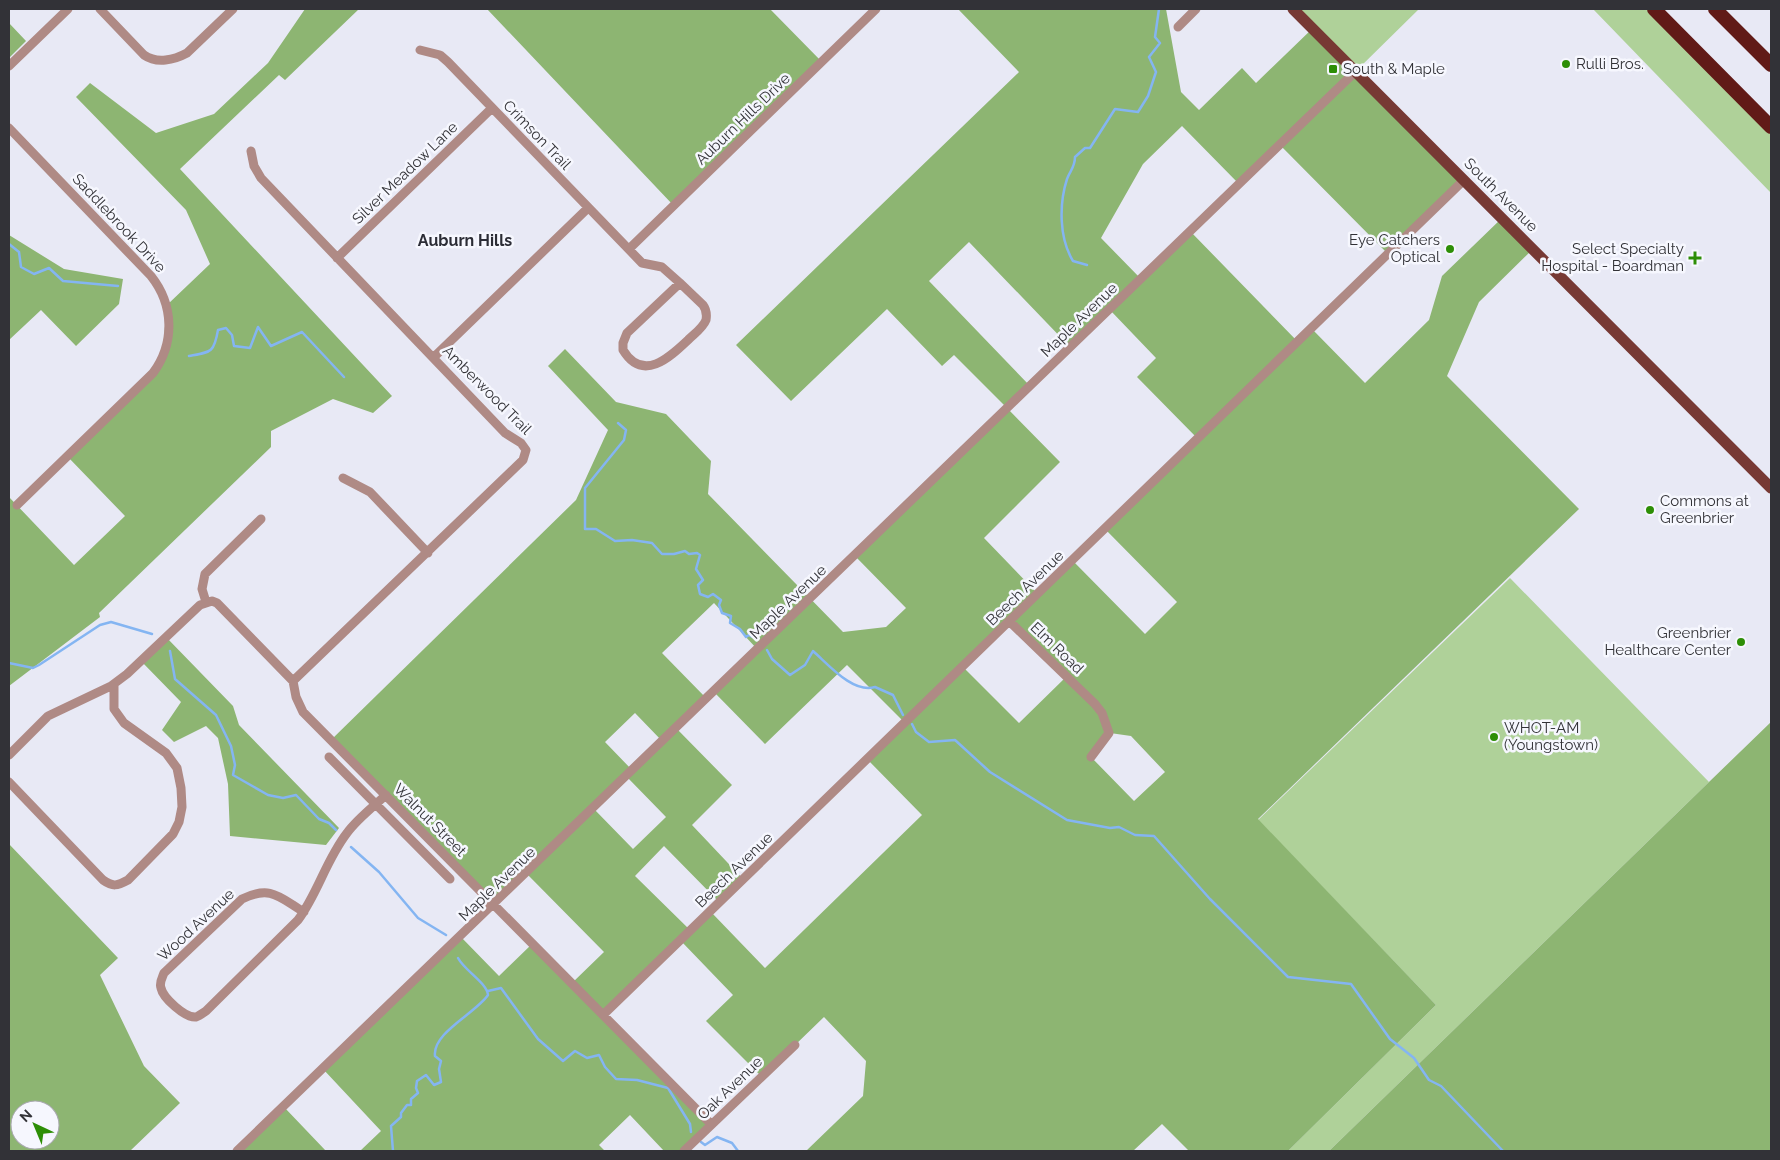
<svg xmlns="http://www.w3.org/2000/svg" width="1780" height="1160" font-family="Raleway,sans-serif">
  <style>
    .green { fill: #afd199 }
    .forest { fill: #8db572; fill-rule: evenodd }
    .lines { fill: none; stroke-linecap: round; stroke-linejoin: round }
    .stream { stroke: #84b5f2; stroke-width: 2.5 }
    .minor { stroke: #af8a85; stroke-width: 9 }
    .major { stroke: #773934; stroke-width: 11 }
    .highway { stroke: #611a17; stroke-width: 14 }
    .poi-dot { fill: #2d8e06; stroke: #f6f7fe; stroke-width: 2 }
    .labels { text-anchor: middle; stroke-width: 5; stroke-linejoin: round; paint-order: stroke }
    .poi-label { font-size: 15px; fill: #323237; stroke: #f6f7fe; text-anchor: start }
    .street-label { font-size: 15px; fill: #323237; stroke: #f6f7fe }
    .neighbourhood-label { font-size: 16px; font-weight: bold; fill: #2c2d36; stroke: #f6f7fe }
  </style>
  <rect width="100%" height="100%" fill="#e8e9f5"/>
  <path class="green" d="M 1293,9 L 1419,9 L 1356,71 Z
    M 1593,9 L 1654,9 L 1771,127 L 1771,193 Z
    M 1510,578 L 1709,782 L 1329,1151 L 1288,1151 L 1436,1005 L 1258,820 Z"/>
  <path class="forest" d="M 305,9 L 359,9 L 285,80 L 279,75 L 180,169 L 392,396 L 373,413 L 333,399 L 271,431 L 271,447 L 99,613 L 100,617 L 9,686 L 9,497 L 74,565 L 125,516 L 67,456 L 162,358 L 167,305 L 210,264 L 186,210 L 76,97 L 90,83 L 156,133 L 214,114 L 268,63 Z
    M 487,9 L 770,9 L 822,62 L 674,206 Z
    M 958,9 L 1166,9 L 1181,92 L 1199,110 L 1242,68 L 1256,83 L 1313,28 L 1464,180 L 1388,254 L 1280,145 L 1239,184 L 1182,126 L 1143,164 L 1101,238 L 1141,279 L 1190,231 L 1298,342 L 1312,329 L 1365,383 L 1429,320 L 1442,276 L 1502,218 L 1533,249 L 1479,302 L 1447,376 L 1579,509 L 1258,819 L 1436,1005 L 1288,1151 L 1189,1151 L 1162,1124 L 1133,1151 L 806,1151 L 863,1096 L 866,1061 L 824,1017 L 762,1077 L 706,1021 L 733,995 L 681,941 L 603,1015 L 711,1124 L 684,1151 L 664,1151 L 630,1115 L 599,1145 L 605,1151 L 360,1151 L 381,1131 L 323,1069 L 461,937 L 499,976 L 533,943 L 572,983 L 604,952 L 527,874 L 495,905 L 331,740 L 576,500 L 608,430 L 548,366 L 565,349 L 616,402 L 666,414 L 711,461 L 708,494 L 843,632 L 886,627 L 906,608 L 855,556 L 1007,408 L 954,355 L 942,366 L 887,309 L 791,401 L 736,345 L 1019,72 ZM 969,242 L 1070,347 L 1110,310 L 1156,358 L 1137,377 L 1198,439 L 1105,529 L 1177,602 L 1145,634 L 1073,561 L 1038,594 L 984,538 L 1060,462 L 1007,408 L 1030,386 L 929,281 ZM 714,603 L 758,650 L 714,692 L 765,744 L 847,665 L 905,723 L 868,760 L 922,815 L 765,968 L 711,912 L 691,931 L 635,876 L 664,846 L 720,903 L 744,880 L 692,825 L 732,785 L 677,729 L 707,699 L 662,653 ZM 1010,622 L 1066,677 L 1019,723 L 963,667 ZM 635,713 L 663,742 L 633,771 L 605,742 ZM 1110,733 L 1131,736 L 1165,772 L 1134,801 L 1091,757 ZM 627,777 L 666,817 L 633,849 L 594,809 Z
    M 9,23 L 26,41 L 9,58 Z
    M 9,235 L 64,269 L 123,279 L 119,304 L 76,346 L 41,310 L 9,340 Z
    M 166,637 L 233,706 L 239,725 L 339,828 L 326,845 L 230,836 L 228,784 L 218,738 L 206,726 L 174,742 L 162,730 L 181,702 L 141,661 Z
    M 1771,722 L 1771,1151 L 1329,1151 L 1709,782 Z
    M 9,844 L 118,958 L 100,975 L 144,1066 L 180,1103 L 130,1151 L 9,1151 ZM 20,1110 L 50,1110 L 50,1140 L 20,1140 Z
    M 284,1107 L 326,1151 L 237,1151 Z"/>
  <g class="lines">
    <path class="stream" d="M 9,244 L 19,252 L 21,267 L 34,274 L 49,268 L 63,281 L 118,286
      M 1087,265 L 1073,261 C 1059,238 1059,204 1067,179 C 1070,171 1075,167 1075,157 L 1085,148 L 1090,148 L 1115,109 L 1138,112 L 1148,96 L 1156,72 L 1149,57 L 1160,43 L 1155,37 L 1159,9
      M 189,356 C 211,352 214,353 218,330 L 226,328 L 232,335 L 234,346 L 250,348 L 258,327 L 271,346 L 302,332 L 344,377
      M 618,423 L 626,430 L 624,440 L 585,488 L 585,529 L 596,529 L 615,541 L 632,540 L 652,543 L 662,554 L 674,554 L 685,551 L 689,554 L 697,553 L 700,555 L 696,569 L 703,580 L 698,585 L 700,594 L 708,597 L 713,594 L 721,600 L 719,605 L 722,613 L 731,616 L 730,623 L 740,629 L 746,637 L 749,635 L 756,639
      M 767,650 L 772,659 L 790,675 L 805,665 L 813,651 C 828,664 853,694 875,687 L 893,695 L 903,715
      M 170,651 L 175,679 L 216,715 L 231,746 L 235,765 L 233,775 L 268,795 L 283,798 L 296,795 L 319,819 L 329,823 L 336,830
      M 9,663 L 33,668 L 39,665 L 100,625 L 111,622 L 152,634
      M 912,724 L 916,732 L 929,742 L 955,740 L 990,772 L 1067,820 L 1110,828 L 1119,827 L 1135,835 L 1154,836 L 1210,899 L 1288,977 L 1351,984 L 1390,1039 L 1414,1058 L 1429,1080 L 1441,1086 L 1503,1151
      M 351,847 L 379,872 L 418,918 L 446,935
      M 488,991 L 501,988 L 538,1039 L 563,1061 L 575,1051 L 587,1058 L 599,1055 L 605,1067 L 616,1079 L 637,1080 L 668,1088 L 690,1124 L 691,1132
      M 701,1142 L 705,1145 L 717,1137 L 732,1143 L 738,1151
      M 393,1151 L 391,1126 L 401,1117 L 401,1113 L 407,1105 L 411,1105 L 411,1099 L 418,1093 L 416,1088 L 417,1081 L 426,1075 L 434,1085 L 441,1082 L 439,1069 L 441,1061 L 435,1056 C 432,1033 476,1013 488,995 C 487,983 465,971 458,958"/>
    <path class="minor" d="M 100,9 L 144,55 C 157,64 174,60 187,53 L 233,9
      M 1178,27 L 1196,9
      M 420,50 L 440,55 L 448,62 L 642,263 L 662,267 L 680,283
      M 9,66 L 68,9
      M 9,128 L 151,276 C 174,305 175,343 153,373 L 17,505
      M 251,151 L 254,166 L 261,178 L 505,433 L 521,443 L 526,450 L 523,460 L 293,681
      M 629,249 L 876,9
      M 337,258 L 492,108
      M 680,283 L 703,305 C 706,309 707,314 706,320 C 703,328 694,334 688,340 C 670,357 643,383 623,350 L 623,343 L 627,333 Z
      M 434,357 L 588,208
      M 343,478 L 370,492 L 428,553
      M 206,602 L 202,589 L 205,574 L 261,519
      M 1010,622 L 1095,704 L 1102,713 L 1109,733 L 1091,757
      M 9,755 L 48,716 L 111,686 L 127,674 L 200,605 L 212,601 L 217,603 L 293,681 L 296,697 L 303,712 L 711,1124
      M 329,757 L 450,879
      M 9,782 L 103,880 C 113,887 117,886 128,880 L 173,834 L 179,822 L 182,807 L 181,788 L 177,768 L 166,753 L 124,723 L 114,709 L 114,684
      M 304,912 C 279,897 271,885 242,899 L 164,973 C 162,978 159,983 161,988 C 163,998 185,1018 196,1017 C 199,1016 203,1013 206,1011 L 298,920 C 318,893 326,860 347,833 C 357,819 373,807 386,795
      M 603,1015 L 1464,180
      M 237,1151 L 1356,71
      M 684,1151 L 795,1045"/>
    <path class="major" d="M 1293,9 L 1771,488"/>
    <path class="highway" d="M 1654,9 L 1771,127
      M 1715,9 L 1771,65"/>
  </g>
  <g class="poi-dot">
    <circle cx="1566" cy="64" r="5"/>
    <rect x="1328" y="64" width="10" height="10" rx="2.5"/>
    <circle cx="1450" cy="249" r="5"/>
    <path d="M1692.5 250.5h5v5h5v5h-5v5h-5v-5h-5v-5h5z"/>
    <circle cx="1650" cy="510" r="5"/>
    <circle cx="1741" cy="642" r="5"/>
    <circle cx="1494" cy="737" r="5"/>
  </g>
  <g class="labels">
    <g class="poi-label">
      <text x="1576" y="69">Rulli Bros.</text>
      <text x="1343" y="74">South &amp; Maple</text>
      <text x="1440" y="245" text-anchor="end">Eye Catchers<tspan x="1440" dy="17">Optical</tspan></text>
      <text x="1684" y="254" text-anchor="end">Select Specialty<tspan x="1684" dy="17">Hospital - Boardman</tspan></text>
      <text x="1660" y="506">Commons at<tspan x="1660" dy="17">Greenbrier</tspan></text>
      <text x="1731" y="638" text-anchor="end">Greenbrier<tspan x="1731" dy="17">Healthcare Center</tspan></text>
      <text x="1504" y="733">WHOT-AM<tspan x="1504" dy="17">(Youngstown)</tspan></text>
    </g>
    <g class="street-label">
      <text transform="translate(743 119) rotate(-44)" y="5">Auburn Hills Drive</text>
      <text transform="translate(537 135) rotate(46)" y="5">Crimson Trail</text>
      <text transform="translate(405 173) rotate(-44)" y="5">Silver Meadow Lane</text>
      <text transform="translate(1501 195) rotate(45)" y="5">South Avenue</text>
      <text transform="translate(119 223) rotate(47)" y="5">Saddlebrook Drive</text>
      <text transform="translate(1079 320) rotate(-44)" y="5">Maple Avenue</text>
      <text transform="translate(487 390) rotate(45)" y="5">Amberwood Trail</text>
      <text transform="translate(1025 588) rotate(-44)" y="5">Beech Avenue</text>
      <text transform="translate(788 602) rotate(-44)" y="5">Maple Avenue</text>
      <text transform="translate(1057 648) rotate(44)" y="5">Elm Road</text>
      <text transform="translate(430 820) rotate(45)" y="5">Walnut Street</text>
      <text transform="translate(734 870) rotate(-44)" y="5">Beech Avenue</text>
      <text transform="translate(497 884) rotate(-44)" y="5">Maple Avenue</text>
      <text transform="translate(196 925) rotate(-43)" y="5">Wood Avenue</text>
      <text transform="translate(730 1088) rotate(-44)" y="5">Oak Avenue</text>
    </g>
    <g class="neighbourhood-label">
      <text x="465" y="246">Auburn Hills</text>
    </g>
  </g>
  <rect width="1780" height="1160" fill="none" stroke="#323237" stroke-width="20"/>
  <g transform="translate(35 1125) rotate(316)"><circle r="24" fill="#f6f7fe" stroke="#a8a8ae"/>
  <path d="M0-4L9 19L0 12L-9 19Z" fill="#2d8e06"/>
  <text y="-8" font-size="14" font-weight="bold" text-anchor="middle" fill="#323237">N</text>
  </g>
</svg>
